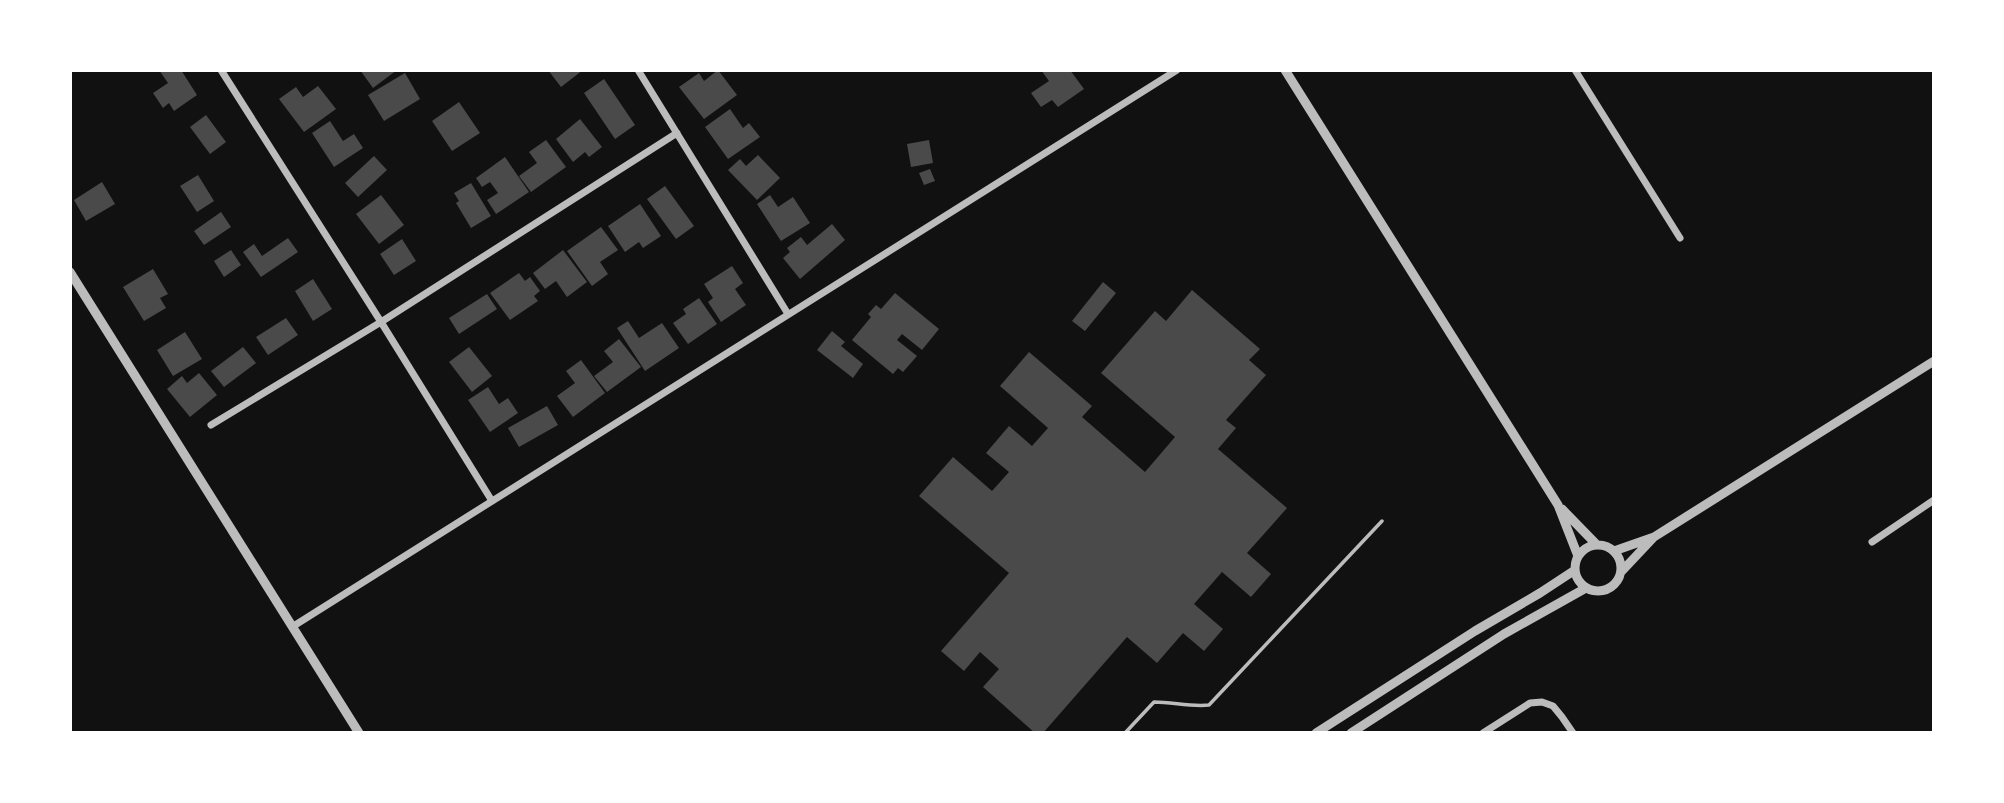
<svg xmlns="http://www.w3.org/2000/svg" width="2004" height="803" font-family="Jost,sans-serif">
  <style>
    .building { fill: #4a4a4a }
    .lines { fill: none; stroke-linecap: round; stroke-linejoin: round }
    .service { stroke: #bcbcbc; stroke-width: 3.5 }
    .minor { stroke: #bcbcbc; stroke-width: 7 }
    .tertiary { stroke: #bcbcbc; stroke-width: 9 }
  </style>
  <rect width="100%" height="100%" fill="#111"/>
  <path class="building" d="M 159,70 L 181,70 L 197,95 L 174,111 L 169,103 L 163,108 L 153,93 L 168,83 Z
    M 360,70 L 397,70 L 373,88 Z
    M 548,70 L 583,70 L 561,87 Z
    M 718,70 L 737,95 L 704,119 L 679,87 L 699,73 L 704,81 Z
    M 1041,70 L 1070,70 L 1084,89 L 1058,107 L 1052,100 L 1041,107 L 1031,93 L 1049,81 Z
    M 405,73 L 420,99 L 384,121 L 368,95 Z
    M 604,79 L 635,125 L 615,139 L 584,93 Z
    M 318,86 L 336,109 L 304,132 L 279,99 L 296,87 L 303,97 Z
    M 459,102 L 480,133 L 452,151 L 432,121 Z
    M 730,109 L 743,128 L 749,123 L 760,137 L 728,159 L 705,127 Z
    M 206,115 L 226,142 L 210,154 L 190,127 Z
    M 580,119 L 602,147 L 589,157 L 585,152 L 573,162 L 556,139 Z
    M 330,121 L 343,141 L 354,134 L 363,148 L 334,167 L 312,133 Z
    M 546,140 L 566,167 L 531,192 L 519,176 L 537,163 L 529,152 Z
    M 929,140 L 933,163 L 911,167 L 907,144 Z
    M 758,155 L 780,178 L 757,200 L 728,170 L 740,159 L 746,166 Z
    M 374,156 L 387,170 L 358,197 L 345,183 Z
    M 505,157 L 529,192 L 496,214 L 487,200 L 498,193 L 490,182 L 482,187 L 476,178 Z
    M 930,169 L 935,181 L 924,185 L 919,173 Z
    M 198,175 L 214,201 L 197,212 L 180,186 Z
    M 102,182 L 115,204 L 86,221 L 74,200 Z
    M 471,183 L 491,216 L 471,228 L 456,203 L 459,201 L 454,193 Z
    M 665,186 L 694,226 L 676,239 L 647,199 Z
    M 381,195 L 404,225 L 379,244 L 356,214 Z
    M 770,195 L 778,207 L 793,197 L 810,223 L 781,241 L 757,204 Z
    M 640,204 L 661,236 L 643,248 L 639,242 L 625,252 L 608,226 Z
    M 221,212 L 231,227 L 204,245 L 194,231 Z
    M 832,224 L 845,240 L 800,279 L 783,258 L 790,252 L 787,248 L 801,237 L 807,245 Z
    M 601,227 L 618,250 L 600,262 L 608,274 L 592,286 L 567,251 Z
    M 288,238 L 298,252 L 261,277 L 243,252 L 254,244 L 262,256 Z
    M 402,239 L 416,261 L 394,275 L 380,254 Z
    M 231,250 L 241,265 L 224,277 L 214,261 Z
    M 563,250 L 587,282 L 567,297 L 556,281 L 545,289 L 533,273 Z
    M 732,266 L 743,283 L 735,289 L 746,305 L 721,322 L 708,302 L 713,298 L 704,284 Z
    M 153,269 L 168,294 L 160,298 L 166,308 L 144,321 L 123,287 Z
    M 519,273 L 525,281 L 530,277 L 540,291 L 534,296 L 538,301 L 510,320 L 490,293 Z
    M 313,279 L 332,309 L 313,321 L 295,291 Z
    M 1103,282 L 1116,293 L 1085,331 L 1072,321 Z
    M 1192,290 L 1260,349 L 1249,360 L 1266,375 L 1226,420 L 1236,428 L 1218,449 L 1287,508 L 1247,553 L 1271,574 L 1251,597 L 1222,572 L 1194,604 L 1223,629 L 1204,651 L 1183,633 L 1157,663 L 1127,637 L 1043,733 L 1035,733 L 983,687 L 999,669 L 980,652 L 964,671 L 941,651 L 1009,573 L 919,496 L 953,457 L 992,491 L 1009,472 L 986,453 L 1009,426 L 1032,446 L 1048,428 L 1000,386 L 1029,352 L 1092,406 L 1082,417 L 1145,472 L 1175,437 L 1101,373 L 1155,311 L 1166,321 Z
    M 895,293 L 939,329 L 922,350 L 902,334 L 897,340 L 917,356 L 903,372 L 898,368 L 893,374 L 852,340 L 871,317 L 868,314 L 876,305 L 881,309 Z
    M 487,294 L 497,309 L 459,334 L 449,318 Z
    M 699,298 L 717,324 L 688,344 L 673,323 L 686,314 L 683,309 Z
    M 286,318 L 298,335 L 268,355 L 256,337 Z
    M 628,321 L 639,338 L 662,323 L 679,348 L 645,371 L 617,328 Z
    M 832,331 L 845,342 L 841,346 L 863,364 L 853,378 L 817,350 Z
    M 185,332 L 202,359 L 173,376 L 157,350 Z
    M 619,339 L 641,367 L 607,392 L 594,376 L 613,362 L 604,351 Z
    M 243,347 L 256,363 L 224,387 L 211,371 Z
    M 469,347 L 492,376 L 472,392 L 449,362 Z
    M 581,360 L 605,393 L 573,417 L 557,396 L 575,383 L 566,371 Z
    M 199,373 L 217,395 L 190,417 L 167,389 L 182,376 L 187,383 Z
    M 488,387 L 499,404 L 508,398 L 518,413 L 490,432 L 468,400 Z
    M 547,406 L 558,425 L 519,447 L 508,428 Z"/>
  <g class="lines">
    <path class="service" d="M 1125,733 L 1154,702 C 1173,702 1190,707 1209,705 L 1382,521"/>
    <path class="minor" d="M 221,70 L 381,322 L 492,501
      M 638,70 L 788,314
      M 1575,70 L 1680,238
      M 211,425 L 381,322 L 677,133
      M 1872,542 L 1934,500
      M 292,627 L 1177,70
      M 1483,733 L 1530,703 L 1542,702 L 1553,706 L 1562,717 L 1573,733"/>
    <path class="tertiary" d="M 1285,70 L 1558,505 L 1578,556
      M 70,272 L 359,733
      M 1562,509 L 1597,545
      M1575 568a23 23 0 1 1 46 0a23 23 0 1 1-46 0Z
      M 1614,551 L 1654,537 L 1934,361
      M 1621,572 L 1653,538
      M 1316,733 L 1475,631 L 1540,593 L 1575,570
      M 1351,733 L 1504,634 L 1586,588"/>
  </g>
  <rect width="2004" height="803" fill="none" stroke="#ffffff" stroke-width="144"/>
</svg>
